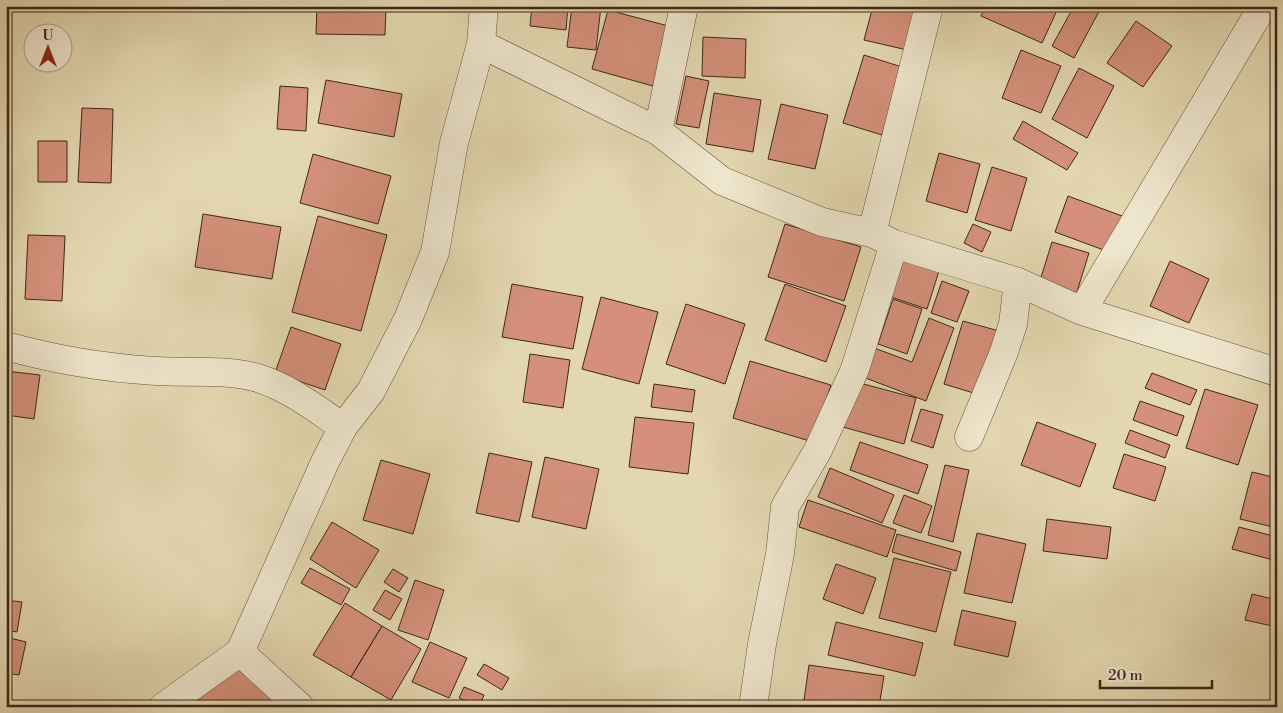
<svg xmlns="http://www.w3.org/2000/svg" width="1283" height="713" font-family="'Libre Bodoni',serif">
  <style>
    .building { fill: #d4907b; stroke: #3f261b }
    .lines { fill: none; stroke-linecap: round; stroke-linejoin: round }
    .street-casing { stroke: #685240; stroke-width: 29 }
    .street { stroke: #ede5cc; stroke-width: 28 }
  </style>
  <rect width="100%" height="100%" fill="#e3d7b0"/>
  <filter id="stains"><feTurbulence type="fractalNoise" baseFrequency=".004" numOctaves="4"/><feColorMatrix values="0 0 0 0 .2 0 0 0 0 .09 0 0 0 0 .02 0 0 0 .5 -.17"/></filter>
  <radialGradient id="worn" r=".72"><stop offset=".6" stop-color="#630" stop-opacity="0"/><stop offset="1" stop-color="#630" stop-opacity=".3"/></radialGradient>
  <path class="building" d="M 317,6 L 386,6 L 385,35 L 316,34 Z
    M 532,6 L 568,6 L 566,30 L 530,26 Z
    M 572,6 L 601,6 L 596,50 L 567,47 Z
    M 650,6 L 678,6 L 676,13 Z
    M 873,6 L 927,6 L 916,52 L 864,40 Z
    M 985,6 L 1059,6 L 1042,43 L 981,16 Z
    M 1074,6 L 1102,6 L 1074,58 L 1052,46 Z
    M 608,10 L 676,28 L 660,88 L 592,69 Z
    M 1136,21 L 1172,46 L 1143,87 L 1107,63 Z
    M 703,37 L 746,39 L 745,78 L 702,76 Z
    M 1021,50 L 1061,66 L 1041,113 L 1002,98 Z
    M 864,55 L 902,67 L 882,135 L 843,123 Z
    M 1079,68 L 1114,86 L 1087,138 L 1052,119 Z
    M 686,76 L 709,81 L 699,128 L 676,124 Z
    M 326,80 L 402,94 L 394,137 L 318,123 Z
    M 280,86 L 308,88 L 306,131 L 277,129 Z
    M 714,93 L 761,100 L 753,152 L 706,144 Z
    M 781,104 L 828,115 L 815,169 L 768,159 Z
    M 82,108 L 113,109 L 111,183 L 78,182 Z
    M 1023,121 L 1078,153 L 1067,170 L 1013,139 Z
    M 38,141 L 67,141 L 67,182 L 38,182 Z
    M 939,153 L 980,164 L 967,213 L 926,201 Z
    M 313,154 L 391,176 L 378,224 L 300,203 Z
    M 992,167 L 1027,178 L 1011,231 L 975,220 Z
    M 1068,196 L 1122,216 L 1109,252 L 1055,232 Z
    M 203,214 L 281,227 L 272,279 L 195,267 Z
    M 318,216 L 387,235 L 361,331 L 292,312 Z
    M 785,224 L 861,247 L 844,301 L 768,277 Z
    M 973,224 L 991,232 L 982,252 L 964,243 Z
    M 28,235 L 65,236 L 62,301 L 25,299 Z
    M 1052,242 L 1089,253 L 1075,298 L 1038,287 Z
    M 901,258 L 939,271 L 927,309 L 888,296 Z
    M 1170,261 L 1209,279 L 1189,323 L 1150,306 Z
    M 942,281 L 969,291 L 957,322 L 931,313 Z
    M 512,284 L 583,297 L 573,349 L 502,337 Z
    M 785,284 L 846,306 L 826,362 L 765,340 Z
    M 601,297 L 658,312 L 639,384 L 582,369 Z
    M 893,299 L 922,309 L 907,354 L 878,344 Z
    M 686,304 L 745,324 L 725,384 L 666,364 Z
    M 929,318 L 954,328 L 926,401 L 863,377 L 874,348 L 912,362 Z
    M 963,321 L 999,331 L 980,395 L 944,384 Z
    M 291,327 L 341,344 L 325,390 L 275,373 Z
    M 530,354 L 570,360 L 563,408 L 523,402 Z
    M 750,361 L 831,385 L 813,442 L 733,418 Z
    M 6,371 L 40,375 L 34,419 L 6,415 Z
    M 1152,373 L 1197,390 L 1190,405 L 1145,388 Z
    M 856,382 L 916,398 L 904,444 L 843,427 Z
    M 654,384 L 695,390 L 692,412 L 651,407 Z
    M 1205,389 L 1258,405 L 1238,465 L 1186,448 Z
    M 1140,401 L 1184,416 L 1177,436 L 1133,420 Z
    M 921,409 L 943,415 L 933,448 L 911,441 Z
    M 635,417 L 694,423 L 688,474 L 629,467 Z
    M 1037,422 L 1096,444 L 1080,487 L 1021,465 Z
    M 1130,430 L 1170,445 L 1165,458 L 1125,443 Z
    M 860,442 L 928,465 L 918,494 L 850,470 Z
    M 489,453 L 532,462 L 519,522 L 476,513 Z
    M 1124,454 L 1166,467 L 1155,501 L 1113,488 Z
    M 545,457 L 599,469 L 586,529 L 532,517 Z
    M 381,460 L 430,474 L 413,534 L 363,520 Z
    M 945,465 L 969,470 L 953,542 L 928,535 Z
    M 830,468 L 894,495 L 882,523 L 818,497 Z
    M 1252,472 L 1277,478 L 1277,528 L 1240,519 Z
    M 904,495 L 932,506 L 921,533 L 893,523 Z
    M 808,500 L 896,530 L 887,557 L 799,527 Z
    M 1047,519 L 1111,527 L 1107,559 L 1043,551 Z
    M 332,522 L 379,550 L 356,588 L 310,559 Z
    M 1239,527 L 1277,537 L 1277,561 L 1232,549 Z
    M 977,533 L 1026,544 L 1012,603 L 964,593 Z
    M 897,534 L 961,552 L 956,571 L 892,552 Z
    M 894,558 L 951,572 L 936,632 L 879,618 Z
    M 836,564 L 876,578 L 863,614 L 823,599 Z
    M 310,568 L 350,589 L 341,605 L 301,583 Z
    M 393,569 L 408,578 L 399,592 L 384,582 Z
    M 415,580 L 444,590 L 428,640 L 398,630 Z
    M 385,590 L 402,599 L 390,620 L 373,610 Z
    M 1252,594 L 1277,600 L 1277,627 L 1245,620 Z
    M 6,600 L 22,602 L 17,632 L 6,630 Z
    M 345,603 L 382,626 L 351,677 L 313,655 Z
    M 962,610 L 1016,622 L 1008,657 L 954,645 Z
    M 836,622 L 923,643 L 915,676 L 828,655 Z
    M 382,626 L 421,649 L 391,700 L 351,677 Z
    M 10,638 L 26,642 L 19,675 L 6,673 Z
    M 430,642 L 467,658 L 449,698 L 412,682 Z
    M 236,658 L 281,707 L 183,707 Z
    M 484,664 L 509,678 L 502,690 L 477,675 Z
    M 809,665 L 884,676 L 879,707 L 803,707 Z
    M 464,687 L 484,695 L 479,707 L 459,698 Z
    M 1272,695 L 1277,696 L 1277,707 L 1269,707 Z"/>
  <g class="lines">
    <defs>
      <path id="street" d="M 481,44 L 658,131 L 722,181 L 822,222 L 872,233 L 894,244 L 1018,282 L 1082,311 L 1277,372
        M 658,131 L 684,6
        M 872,233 L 929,6
        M 1082,311 L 1263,6
        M 6,346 C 56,360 105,368 156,371 C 189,373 226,369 258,378 C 290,388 316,409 343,427
        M 969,437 L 1004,352 L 1013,324 L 1018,282
        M 240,652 L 300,707
        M 163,707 L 240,652 L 325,462 L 343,427 L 371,391 L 408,319 L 435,252 L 454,143 L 481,44 L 484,6
        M 753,707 L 762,644 L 780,554 L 785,507 L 818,450 L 855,369 L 894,244"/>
    </defs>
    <use href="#street" class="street-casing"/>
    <use href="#street" class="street"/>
  </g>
  <rect width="1283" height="713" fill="none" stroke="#e3d7b0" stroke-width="25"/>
  <rect x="8" y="8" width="1268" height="698" fill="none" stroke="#3f261b" stroke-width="2.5"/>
  <rect x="12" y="12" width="1258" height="688" fill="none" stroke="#3f261b"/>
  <g transform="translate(48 48)"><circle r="24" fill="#ede5cc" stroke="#a79985"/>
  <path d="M0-4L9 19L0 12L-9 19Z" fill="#8f2418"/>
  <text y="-8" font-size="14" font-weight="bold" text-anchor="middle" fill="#3f261b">U</text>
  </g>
  <path d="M1100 680v8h112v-8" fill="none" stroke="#3f261b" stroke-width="2.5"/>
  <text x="1108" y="680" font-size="15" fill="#3f261b" stroke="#ede5cc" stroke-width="4" paint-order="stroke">20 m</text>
  <rect width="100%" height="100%" filter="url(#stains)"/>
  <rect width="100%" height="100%" fill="url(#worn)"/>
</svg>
